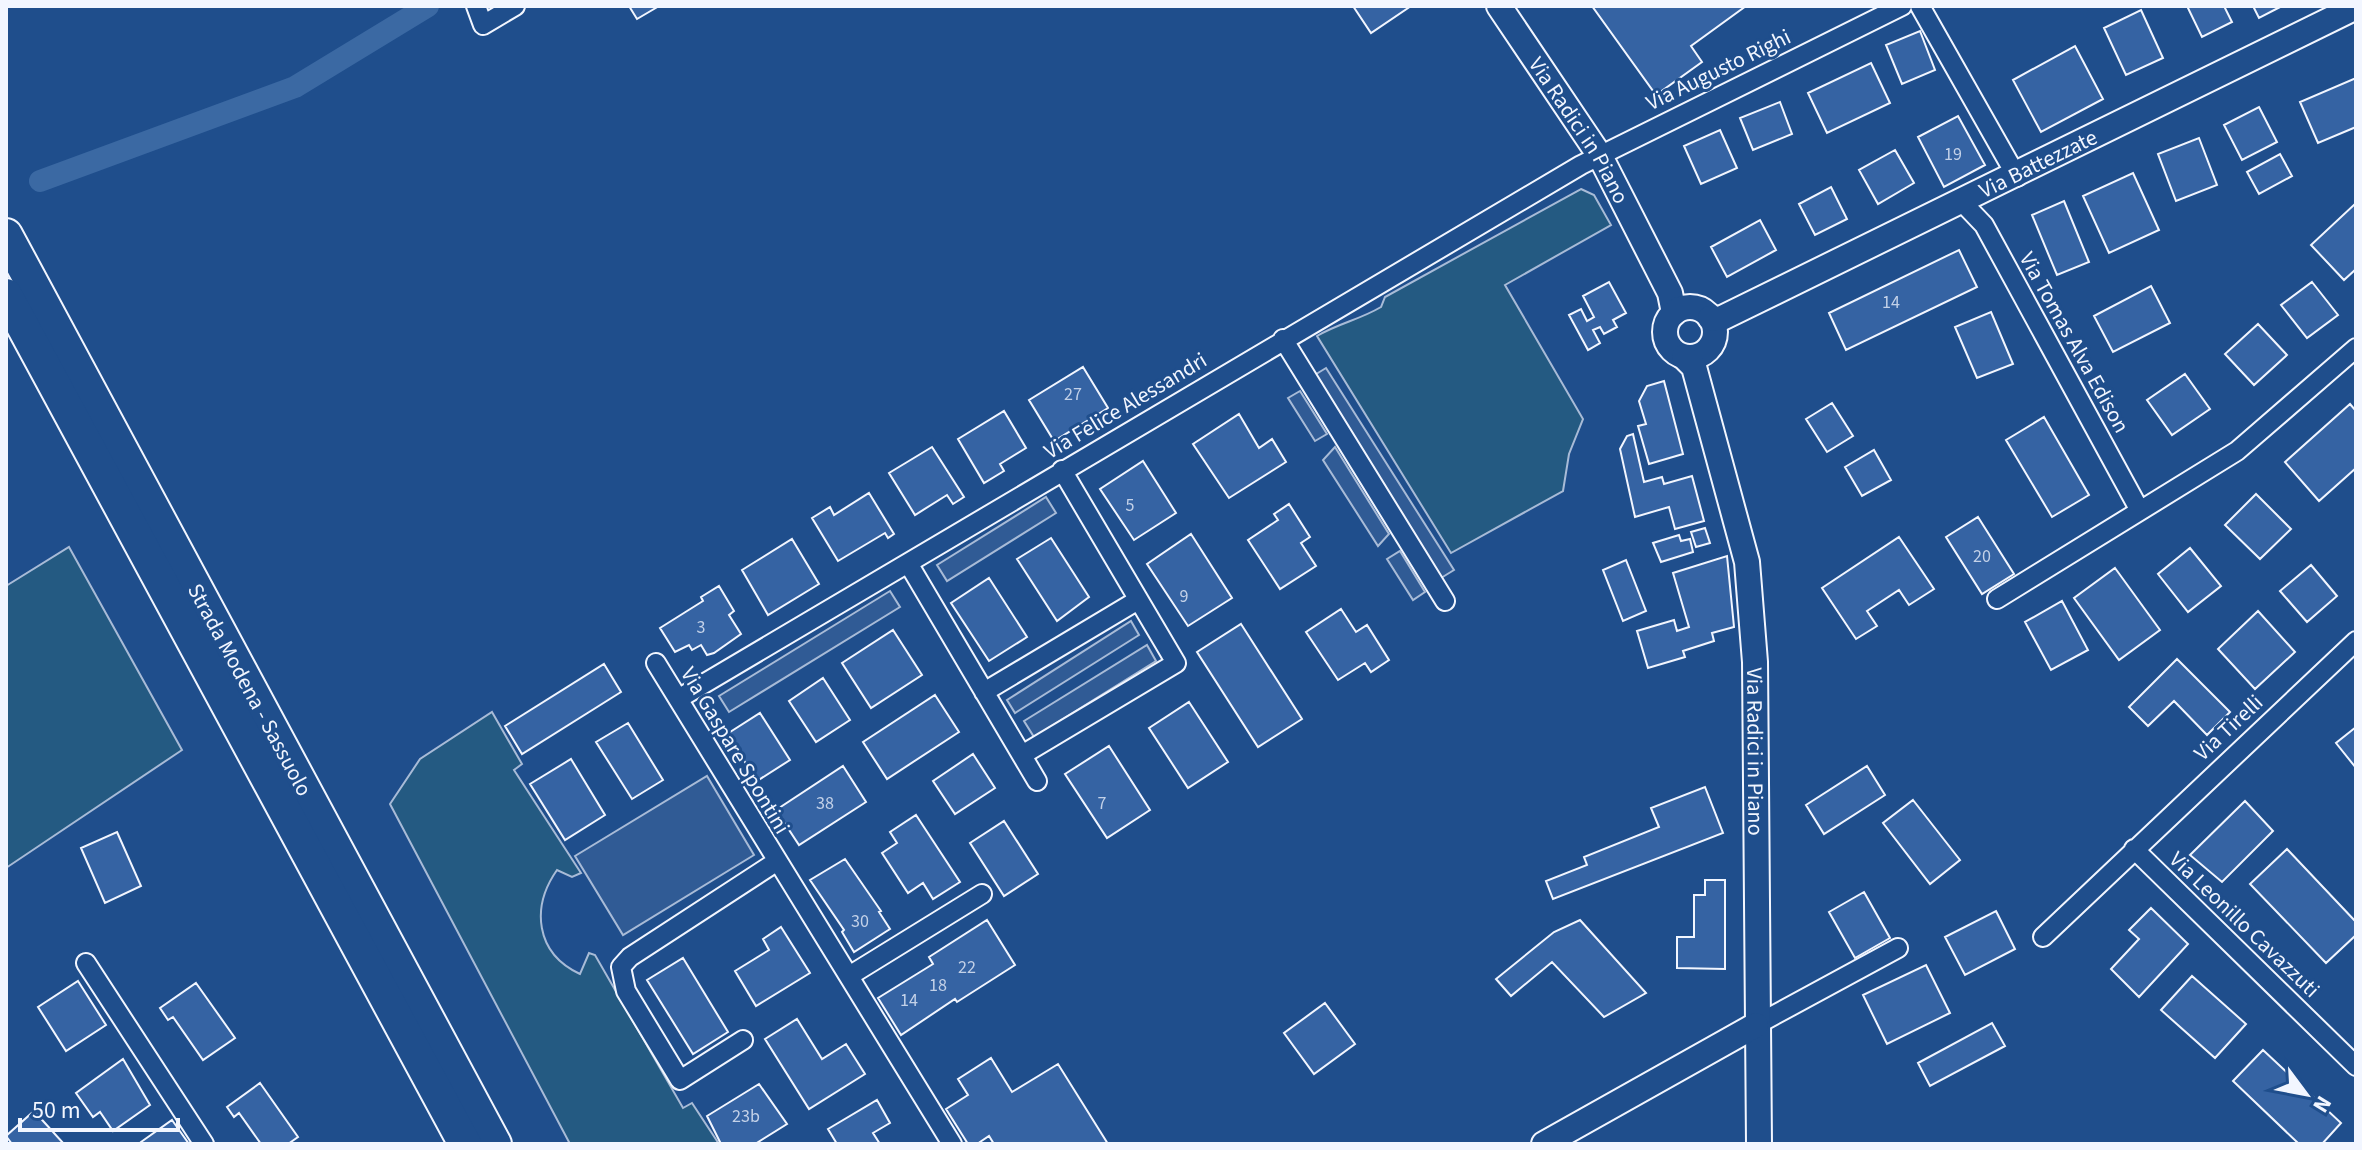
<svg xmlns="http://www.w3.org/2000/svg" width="2362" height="1150" font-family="'Source Sans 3',sans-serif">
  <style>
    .green { fill: #245a82; stroke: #a8bbd7; stroke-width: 2 }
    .parking { fill: #305b95; stroke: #a8bbd7; stroke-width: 2 }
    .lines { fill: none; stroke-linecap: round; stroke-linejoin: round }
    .canal { stroke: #3b69a3; stroke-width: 22 }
    .building { fill: #3563a3; stroke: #f2f6ff; stroke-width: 2 }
    .minor-casing { stroke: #f2f6ff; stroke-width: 22 }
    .tertiary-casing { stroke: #f2f6ff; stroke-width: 28 }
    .trunk-casing { stroke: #f2f6ff; stroke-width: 36 }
    .minor { stroke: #1f4e8c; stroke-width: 18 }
    .tertiary { stroke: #1f4e8c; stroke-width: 24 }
    .trunk { stroke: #1f4e8c; stroke-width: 32 }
    .labels { text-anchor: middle; stroke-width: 6; stroke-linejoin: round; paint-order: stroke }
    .number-label { font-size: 18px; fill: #c3d1e8 }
    .street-label { font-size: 22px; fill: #f2f6ff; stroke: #1f4e8c }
  </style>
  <rect width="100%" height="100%" fill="#1f4e8c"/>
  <path class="green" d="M 1581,189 L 1594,195 L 1611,225 L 1505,285 L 1583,419 L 1569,454 L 1563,491 L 1451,553 L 1317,336 C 1339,323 1359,320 1381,307 L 1385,297 Z
    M 69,547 L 182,750 L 6,868 L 6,586 Z
    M 492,712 L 522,764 L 514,770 L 581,873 L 572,877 L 557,870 C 531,907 535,953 580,974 L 589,953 L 595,955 L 683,1108 L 692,1103 L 719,1144 L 570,1144 L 390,804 L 420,759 Z"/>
  <path class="parking" d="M 1326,368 L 1454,570 L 1441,578 L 1313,376 Z
    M 1300,391 L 1327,434 L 1315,441 L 1288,398 Z
    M 1335,447 L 1389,534 L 1378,546 L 1323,460 Z
    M 1046,497 L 1056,513 L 947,581 L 937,565 Z
    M 1400,551 L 1425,592 L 1413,600 L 1387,559 Z
    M 890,591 L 900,607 L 729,712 L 719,696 Z
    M 1131,621 L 1139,635 L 1015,713 L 1007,700 Z
    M 1147,645 L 1156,661 L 1034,737 L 1024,721 Z
    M 707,776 L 754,855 L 623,935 L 575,856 Z"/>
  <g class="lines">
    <path class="canal" d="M 40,181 L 295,87 L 428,6"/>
  </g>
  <path class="building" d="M 629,6 L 659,6 L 637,19 Z
    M 1353,6 L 1411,6 L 1371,33 Z
    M 1592,6 L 1746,6 L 1691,46 L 1702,62 L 1656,95 Z
    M 2187,6 L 2224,6 L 2232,22 L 2202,37 Z
    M 2253,6 L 2282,6 L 2259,18 Z
    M 2141,10 L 2163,58 L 2126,75 L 2104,28 Z
    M 1920,31 L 1935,70 L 1902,84 L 1886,45 Z
    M 2075,46 L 2103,99 L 2041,132 L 2013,80 Z
    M 1871,63 L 1890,103 L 1827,133 L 1808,93 Z
    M 2356,78 L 2356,127 L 2318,143 L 2300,102 Z
    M 1780,102 L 1792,134 L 1753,150 L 1740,118 Z
    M 2259,107 L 2277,142 L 2242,160 L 2224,125 Z
    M 1958,116 L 1985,165 L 1944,187 L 1918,137 Z
    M 1720,130 L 1737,168 L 1701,184 L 1684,146 Z
    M 2199,138 L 2217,185 L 2176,201 L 2158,154 Z
    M 1895,150 L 1914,183 L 1878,204 L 1859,170 Z
    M 2280,154 L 2292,176 L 2259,194 L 2247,172 Z
    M 2133,173 L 2159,230 L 2109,253 L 2083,196 Z
    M 1831,187 L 1847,219 L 1815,235 L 1799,204 Z
    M 2064,201 L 2089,262 L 2057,275 L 2032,215 Z
    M 2356,203 L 2356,269 L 2344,280 L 2311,245 Z
    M 1760,220 L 1776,250 L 1727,277 L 1711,247 Z
    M 1959,250 L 1977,287 L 1846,350 L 1829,313 Z
    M 1609,282 L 1626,313 L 1613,320 L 1617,327 L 1604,334 L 1600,327 L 1593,330 L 1600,343 L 1588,350 L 1569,315 L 1581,309 L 1587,321 L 1594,317 L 1583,296 Z
    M 2312,282 L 2338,315 L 2307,338 L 2281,305 Z
    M 2151,286 L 2170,323 L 2113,352 L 2094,316 Z
    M 1991,312 L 2013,364 L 1977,378 L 1955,327 Z
    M 2258,324 L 2287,355 L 2254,385 L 2225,354 Z
    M 1083,367 L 1108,408 L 1054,441 L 1029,400 Z
    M 2185,374 L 2210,409 L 2172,435 L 2147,400 Z
    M 1664,381 L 1683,454 L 1649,464 L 1638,426 L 1646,424 L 1639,401 L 1647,386 Z
    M 1832,403 L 1853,436 L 1827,452 L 1806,419 Z
    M 2350,404 L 2356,411 L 2356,468 L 2319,501 L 2285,462 Z
    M 1004,411 L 1026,448 L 1000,464 L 1004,471 L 984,483 L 958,439 Z
    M 1239,414 L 1259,448 L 1272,439 L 1286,462 L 1229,498 L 1193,444 Z
    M 2044,417 L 2089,495 L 2052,517 L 2006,440 Z
    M 1633,434 L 1644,482 L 1662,477 L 1664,484 L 1692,476 L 1704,521 L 1675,529 L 1669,507 L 1635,517 L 1620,449 L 1627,436 Z
    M 932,447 L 964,497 L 953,504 L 947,495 L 915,515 L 889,473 Z
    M 1874,450 L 1891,480 L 1862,496 L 1845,467 Z
    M 1143,461 L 1176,513 L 1134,540 L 1100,489 Z
    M 869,493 L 894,534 L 888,538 L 885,533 L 838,561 L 812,518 L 830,507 L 834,515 Z
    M 2256,494 L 2291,529 L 2260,559 L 2225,525 Z
    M 1289,504 L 1310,537 L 1301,543 L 1316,566 L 1280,589 L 1248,540 L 1278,520 L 1274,514 Z
    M 1978,517 L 2014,574 L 1982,594 L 1946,537 Z
    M 1705,528 L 1710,543 L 1696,547 L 1691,532 Z
    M 1191,534 L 1232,598 L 1188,626 L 1147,564 Z
    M 1679,535 L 1681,541 L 1690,539 L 1693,552 L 1661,562 L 1653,543 Z
    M 1899,537 L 1934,589 L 1909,605 L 1899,590 L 1867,611 L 1877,626 L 1856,639 L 1822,588 Z
    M 1051,538 L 1089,597 L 1057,621 L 1017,559 Z
    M 792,539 L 819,584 L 768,615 L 742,570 Z
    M 2190,548 L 2221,586 L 2188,612 L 2158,574 Z
    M 1727,556 L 1734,627 L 1712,633 L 1714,641 L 1683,651 L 1685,657 L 1648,668 L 1637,631 L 1674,620 L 1677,631 L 1689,627 L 1673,573 Z
    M 1626,560 L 1646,611 L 1623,621 L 1603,570 Z
    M 2311,565 L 2337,596 L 2307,622 L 2280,591 Z
    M 2115,568 L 2160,630 L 2119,660 L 2074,598 Z
    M 989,578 L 1027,637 L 989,661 L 951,603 Z
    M 719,586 L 734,611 L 729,615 L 741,634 L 714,653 L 707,655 L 701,645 L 692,650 L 689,645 L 675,652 L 660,628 L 703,601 L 701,597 Z
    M 2062,601 L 2088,650 L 2051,670 L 2025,622 Z
    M 1341,609 L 1356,632 L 1367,625 L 1389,660 L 1371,672 L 1365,663 L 1338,680 L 1306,632 Z
    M 2258,611 L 2295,652 L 2255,689 L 2218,649 Z
    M 1241,624 L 1302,719 L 1258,747 L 1197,652 Z
    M 893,630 L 922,675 L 871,708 L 842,663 Z
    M 2177,659 L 2230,712 L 2207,735 L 2174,701 L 2148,726 L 2129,707 Z
    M 604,664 L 621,692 L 522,754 L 505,726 Z
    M 823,678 L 850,720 L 816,742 L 789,701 Z
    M 935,695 L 959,732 L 887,779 L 863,742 Z
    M 1189,702 L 1228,762 L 1188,788 L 1149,728 Z
    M 760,713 L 790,760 L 757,781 L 727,734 Z
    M 628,723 L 663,780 L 632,799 L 596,742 Z
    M 2356,727 L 2356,768 L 2336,743 Z
    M 1109,746 L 1150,810 L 1107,838 L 1065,774 Z
    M 973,754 L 995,788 L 955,814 L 933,781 Z
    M 571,759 L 605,815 L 565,840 L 530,784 Z
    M 843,766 L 866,802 L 799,845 L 776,810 Z
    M 1867,766 L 1885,795 L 1824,834 L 1806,805 Z
    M 1705,787 L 1723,833 L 1553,899 L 1546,881 L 1587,865 L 1584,857 L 1659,827 L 1651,808 Z
    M 1913,800 L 1960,860 L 1930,884 L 1883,823 Z
    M 2245,801 L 2273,831 L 2222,882 L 2190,855 Z
    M 916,815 L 960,882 L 933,899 L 923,883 L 908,893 L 882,853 L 897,843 L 890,832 Z
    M 1004,821 L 1038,874 L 1004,896 L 970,843 Z
    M 117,832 L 141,886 L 105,903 L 81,848 Z
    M 2287,849 L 2356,922 L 2356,935 L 2326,963 L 2250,884 Z
    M 845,859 L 881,911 L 879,912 L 890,929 L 854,952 L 842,932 L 844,930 L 810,880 Z
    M 1705,880 L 1725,880 L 1725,969 L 1677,968 L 1677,937 L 1694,937 L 1694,895 L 1705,895 Z
    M 1864,892 L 1890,938 L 1855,958 L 1829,912 Z
    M 2151,908 L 2188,944 L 2139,997 L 2111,969 L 2139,939 L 2129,930 Z
    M 1996,911 L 2015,949 L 1965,975 L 1945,937 Z
    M 987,920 L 1015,965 L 957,1002 L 955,999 L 901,1035 L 878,998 L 933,964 L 929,957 Z
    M 1580,920 L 1646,993 L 1604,1017 L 1552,962 L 1511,996 L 1496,979 L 1554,932 Z
    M 781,927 L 810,973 L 756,1006 L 735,971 L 769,950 L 763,939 Z
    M 683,958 L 728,1032 L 693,1054 L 647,980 Z
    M 1926,965 L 1950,1013 L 1887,1044 L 1863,995 Z
    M 2192,976 L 2246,1024 L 2215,1058 L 2161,1010 Z
    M 78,981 L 106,1025 L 66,1051 L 38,1007 Z
    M 196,983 L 235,1038 L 203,1060 L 173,1017 L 168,1020 L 160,1008 Z
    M 1325,1003 L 1355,1044 L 1314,1074 L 1284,1033 Z
    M 797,1019 L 822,1059 L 846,1044 L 865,1074 L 809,1109 L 765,1039 Z
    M 1992,1023 L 2005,1046 L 1930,1086 L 1918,1063 Z
    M 2263,1050 L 2341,1123 L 2322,1144 L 2299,1144 L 2233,1081 Z
    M 991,1058 L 1012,1092 L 1058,1064 L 1108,1144 L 994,1144 L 989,1136 L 977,1144 L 968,1144 L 946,1109 L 968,1095 L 958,1079 Z
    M 123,1059 L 150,1105 L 113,1131 L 100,1112 L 93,1117 L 76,1093 Z
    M 260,1083 L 298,1137 L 288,1144 L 261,1144 L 239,1113 L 234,1117 L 227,1107 Z
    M 759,1084 L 787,1124 L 755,1144 L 721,1144 L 707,1116 Z
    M 877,1100 L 890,1123 L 873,1133 L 880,1144 L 837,1144 L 828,1129 Z
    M 34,1111 L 64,1144 L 12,1144 L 6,1136 Z
    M 172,1120 L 189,1144 L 142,1144 L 141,1142 Z"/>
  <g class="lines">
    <defs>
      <path id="minor" d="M 476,6 L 483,25 L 515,6
        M 1920,6 L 2017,177
        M 1963,203 L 1984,225 L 2139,509
        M 1283,339 L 1445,601
        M 908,563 L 1037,781
        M 1997,599 L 2237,451 L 2356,348
        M 656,663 L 952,1144
        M 984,692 L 1138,600
        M 678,699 L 1581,165 L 1902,6
        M 1022,755 L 1176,663 L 1062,470
        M 2134,849 L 2356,1066
        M 2043,937 L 2356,641
        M 86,963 L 204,1144
        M 849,976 L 982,894
        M 1756,1025 L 1898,948
        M 743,1040 L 680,1080 L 626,991 L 621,967 L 630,957 L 776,862"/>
      <g id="tertiary">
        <path id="s1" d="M 1499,6 L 1600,156 L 1670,293 L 1674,313"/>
        <circle cx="1690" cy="332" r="25"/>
        <path id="s2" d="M 1710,318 L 1720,319 L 2356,7"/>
        <path id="s3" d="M 1684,357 L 1694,367 L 1747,562 L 1755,662 L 1759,1144"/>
        <path d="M 1544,1144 L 1756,1025"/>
      </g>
      <g id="trunk">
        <path id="s4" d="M 6,235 L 495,1144"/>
        <path d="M 6,295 L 465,1144"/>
      </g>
    </defs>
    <use href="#minor" class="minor-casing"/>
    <use href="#tertiary" class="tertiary-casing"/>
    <use href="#trunk" class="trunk-casing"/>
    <use href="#minor" class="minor"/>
    <use href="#tertiary" class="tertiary"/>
    <use href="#trunk" class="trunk"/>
  </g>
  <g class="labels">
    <g class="number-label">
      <text x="1953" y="160">19</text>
      <text x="1891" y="308">14</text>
      <text x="1073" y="400">27</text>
      <text x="1130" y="511">5</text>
      <text x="1982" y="562">20</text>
      <text x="1184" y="602">9</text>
      <text x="701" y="633">3</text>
      <text x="825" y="809">38</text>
      <text x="1102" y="809">7</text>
      <text x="860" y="927">30</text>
      <text x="967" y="973">22</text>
      <text x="938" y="991">18</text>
      <text x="909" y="1006">14</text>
      <text x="746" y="1122">23b</text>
    </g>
    <g class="street-label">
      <text transform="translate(1718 69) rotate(-26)" y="8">Via Augusto Righi</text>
      <text dy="8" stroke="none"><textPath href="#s1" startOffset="148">Via Radici in Piano</textPath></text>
      <text dy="8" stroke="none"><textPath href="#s2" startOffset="364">Via Battezzate</textPath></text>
      <text transform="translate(2075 342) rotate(61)" y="8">Via Tomas Alva Edison</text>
      <text transform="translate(1125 405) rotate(-31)" y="8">Via Felice Alessandri</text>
      <text dy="8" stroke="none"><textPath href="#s4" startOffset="516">Strada Modena - Sassuolo</textPath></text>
      <text transform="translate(2228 727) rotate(-43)" y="8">Via Tirelli</text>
      <text transform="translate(736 750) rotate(59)" y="8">Via Gaspare Spontini</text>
      <text dy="8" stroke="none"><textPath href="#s3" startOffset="406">Via Radici in Piano</textPath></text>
      <text transform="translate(2245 924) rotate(44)" y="8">Via Leonillo Cavazzuti</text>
    </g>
  </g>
  <rect width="2362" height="1150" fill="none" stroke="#f2f6ff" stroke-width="16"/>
  <g transform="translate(2306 1094) rotate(122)" stroke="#1f4e8c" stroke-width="6" paint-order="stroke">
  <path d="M0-6L14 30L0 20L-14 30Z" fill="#f2f6ff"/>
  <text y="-12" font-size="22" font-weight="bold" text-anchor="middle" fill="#f2f6ff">N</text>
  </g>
  <path d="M20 1118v12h158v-12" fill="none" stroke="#f2f6ff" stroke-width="4"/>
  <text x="32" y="1118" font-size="24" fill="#f2f6ff" stroke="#1f4e8c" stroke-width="6" paint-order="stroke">50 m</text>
</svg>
